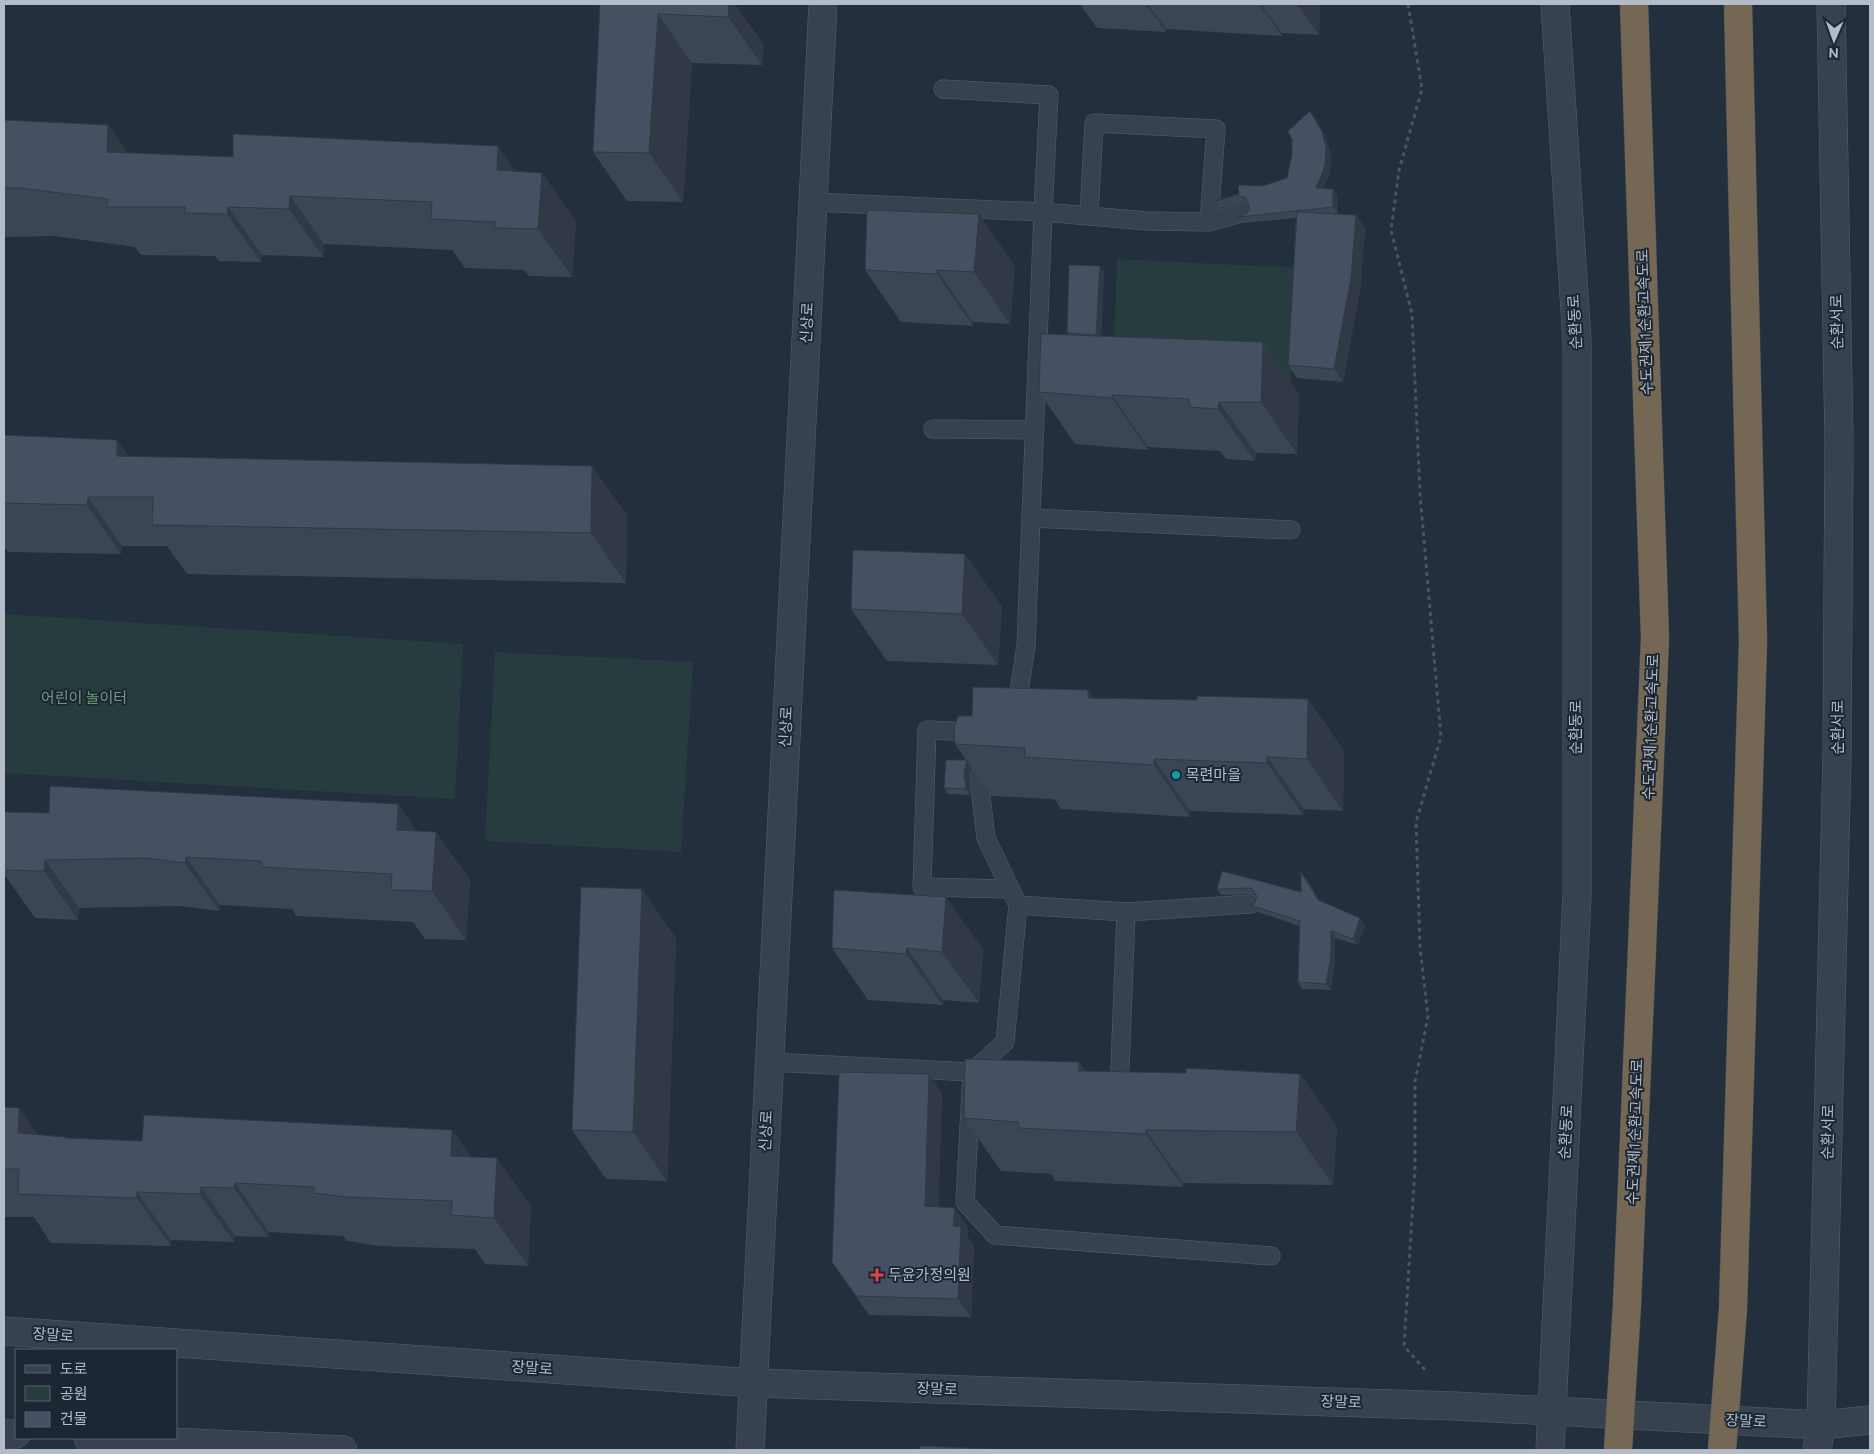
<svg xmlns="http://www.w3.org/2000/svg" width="1874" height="1454" font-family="Ubuntu,'Noto Sans KR',sans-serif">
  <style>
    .green { fill: #263c3f }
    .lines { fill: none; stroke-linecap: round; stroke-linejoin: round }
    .service-casing { stroke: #565f6c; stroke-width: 19 }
    .minor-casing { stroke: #565f6c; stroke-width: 29 }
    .tertiary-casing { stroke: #565f6c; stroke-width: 29 }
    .path { stroke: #44595c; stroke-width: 3; stroke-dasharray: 4 4; stroke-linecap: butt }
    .service { stroke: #38414e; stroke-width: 18 }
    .minor { stroke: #38414e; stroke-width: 28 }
    .tertiary { stroke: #38414e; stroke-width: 28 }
    .motorway-bridge-casing { stroke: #434c59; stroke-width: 29; stroke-linecap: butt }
    .motorway-bridge { stroke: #746855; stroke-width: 28 }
    .wall { fill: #3b4654 }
    .shaded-wall { fill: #303945 }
    .building { fill: #455162; stroke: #303945 }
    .culture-dot { fill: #0f9aa8; stroke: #1d2633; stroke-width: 2 }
    .health-dot { fill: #e0444e; stroke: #1d2633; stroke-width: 2 }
    .labels { text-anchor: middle; stroke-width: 4; stroke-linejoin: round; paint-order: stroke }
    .street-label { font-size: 15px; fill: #b4bcc9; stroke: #1d2633 }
    .park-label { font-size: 15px; fill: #6b9a76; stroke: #1d2633 }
    .poi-label { font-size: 15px; fill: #b4bcc9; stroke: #1d2633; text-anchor: start }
  </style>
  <rect width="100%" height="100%" fill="#242f3e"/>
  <path class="green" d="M 1117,259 L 1298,268 L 1290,387 L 1113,380 Z
    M 4,614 L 463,644 L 455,799 L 4,773 Z
    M 495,652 L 693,662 L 681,852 L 485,841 Z"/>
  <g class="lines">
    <defs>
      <path id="service" d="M 943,89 L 1049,95 L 1043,212 L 1147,221 L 1209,222 L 1216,129 L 1094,123 L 1089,215
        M 813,202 L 1043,212 L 1026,646 L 1018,698 L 1010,709
        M 1209,222 L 1244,212
        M 933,429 L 1035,430
        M 1031,518 L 1291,530
        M 978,732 L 927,730 L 922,887 L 1010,889
        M 1018,905 L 1126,912 L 1251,904
        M 769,1062 L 972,1072 L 965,1202 L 995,1235 L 1271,1256
        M 1120,1068 L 1126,912
        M 972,1072 L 1005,1042 L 1018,905 L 986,838 L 979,779 L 986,756"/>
      <path id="minor" d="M 4,1434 L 16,1434
        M 88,1438 L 343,1450"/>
      <path id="tertiary" d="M 4,1331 L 753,1383 L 1455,1406 L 1821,1425 L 1870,1420
        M 750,1450 L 823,4
        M 1550,1450 L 1577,895 L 1577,341 L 1555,4
        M 1817,1450 L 1821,1425 L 1837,755 L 1839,440 L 1831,4"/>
    </defs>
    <use href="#service" class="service-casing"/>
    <use href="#minor" class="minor-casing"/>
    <use href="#tertiary" class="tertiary-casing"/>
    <path class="path" d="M 1408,4 L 1422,89 L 1399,170 L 1391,230 L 1412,314 L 1420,494 L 1441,737 L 1416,822 L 1420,948 L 1428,1016 L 1415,1082 L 1415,1168 L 1404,1346 L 1426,1371"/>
    <use href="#service" class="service"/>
    <use href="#minor" class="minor"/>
    <use href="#tertiary" class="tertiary"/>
    <defs>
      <path id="motorway-bridge" d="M 1618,1450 L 1627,1305 L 1655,638 L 1634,4
        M 1722,1450 L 1733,1309 L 1753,641 L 1738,4"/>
    </defs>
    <use href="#motorway-bridge" class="motorway-bridge-casing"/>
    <use href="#motorway-bridge" class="motorway-bridge"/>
  </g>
  <path class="wall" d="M 600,4 L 734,4 L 764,45 L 762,65 L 692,63 L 683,202 L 627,201 L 593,152 Z
    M 1080,4 L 1320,4 L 1319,35 L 1282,33 L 1282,36 L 1166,29 L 1166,32 L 1097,28 Z
    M 1315,117 L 1326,138 L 1331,155 L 1330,173 L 1323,188 L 1337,195 L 1338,213 L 1334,214 L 1356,215 L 1365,228 L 1360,291 L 1343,382 L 1297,378 L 1288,365 L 1296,218 L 1244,223 L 1239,217 L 1247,213 L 1250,209 L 1248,203 L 1242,202 L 1221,208 L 1216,201 L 1287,178 L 1292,154 L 1292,140 Z
    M 4,120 L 108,125 L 128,153 L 233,157 L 542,173 L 576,222 L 572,277 L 529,276 L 524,270 L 465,268 L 452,250 L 324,244 L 323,257 L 262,255 L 261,262 L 219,261 L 215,256 L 141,255 L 135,247 L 54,236 L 4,237 Z
    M 1015,266 L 1010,324 L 973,322 L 973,326 L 901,322 L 865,270 Z
    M 1104,272 L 1101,336 L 1263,342 L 1299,394 L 1297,454 L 1256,453 L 1255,461 L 1226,459 L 1220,451 L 1148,447 L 1148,450 L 1075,444 L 1039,392 L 1069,335 L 1067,333 Z
    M 4,435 L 129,457 L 627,515 L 626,583 L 187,574 L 167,546 L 122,546 L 121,554 L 8,552 L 4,546 Z
    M 1002,606 L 998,665 L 887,661 L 851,609 Z
    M 1093,699 L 1197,700 L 1308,699 L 1344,751 L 1343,811 L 1304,809 L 1303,815 L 1190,811 L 1190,817 L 1061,809 L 1054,799 L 992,796 L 972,768 L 968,780 L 970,795 L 948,794 L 944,788 L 966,760 L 955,744 L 972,716 Z
    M 398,804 L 417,831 L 436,832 L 470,880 L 466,940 L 425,939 L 413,922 L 296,916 L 292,909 L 220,905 L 219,911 L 180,906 L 79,908 L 78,920 L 35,918 L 4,874 L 4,812 L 49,813 Z
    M 1222,871 L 1301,892 L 1306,878 L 1319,900 L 1360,918 L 1365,925 L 1358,945 L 1335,938 L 1335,961 L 1331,990 L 1302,989 L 1298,982 L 1299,926 L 1258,912 L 1253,906 L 1257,897 L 1255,894 L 1221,895 L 1217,889 Z
    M 676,938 L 667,1181 L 606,1179 L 572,1130 Z
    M 832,948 L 983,949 L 979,1003 L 943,1000 L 943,1005 L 868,1000 Z
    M 1086,1071 L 1186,1073 L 1300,1074 L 1337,1127 L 1333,1185 L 1183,1183 L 1183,1187 L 1055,1181 L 1051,1174 L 1001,1171 L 964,1118 Z
    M 942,1093 L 938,1207 L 968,1227 L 967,1236 L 974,1246 L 971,1317 L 869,1315 L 832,1262 Z
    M 4,1107 L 38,1135 L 67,1138 L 142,1141 L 452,1130 L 471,1157 L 531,1206 L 528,1266 L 485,1264 L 475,1249 L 379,1246 L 347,1241 L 343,1236 L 269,1232 L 268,1237 L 235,1236 L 234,1242 L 171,1240 L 171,1246 L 51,1243 L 34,1217 L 4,1217 Z"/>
  <path class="shaded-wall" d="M 729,4 L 734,4 L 764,45 L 762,65 L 728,17 Z
    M 1146,4 L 1148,4 L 1166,29 L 1166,32 Z
    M 1259,4 L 1261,4 L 1282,33 L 1282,36 Z
    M 1297,4 L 1320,4 L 1319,35 Z
    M 658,14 L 692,63 L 683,202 L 649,153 Z
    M 1310,111 L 1315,117 L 1326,138 L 1331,155 L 1330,173 L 1320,194 L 1316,188 Z
    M 108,125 L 142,173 L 107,152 Z
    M 498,146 L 532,194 L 497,170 Z
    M 542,173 L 576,222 L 572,277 L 538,229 Z
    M 1333,189 L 1337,195 L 1338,213 L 1333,207 Z
    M 290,196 L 324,244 L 323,257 L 289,209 Z
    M 228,207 L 262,255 L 261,262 L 227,214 Z
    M 979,214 L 1015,266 L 1010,324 L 974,272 Z
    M 1356,215 L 1365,228 L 1360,291 L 1343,382 L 1334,369 Z
    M 1100,266 L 1104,272 L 1101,341 L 1096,335 Z
    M 937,270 L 973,322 L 973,326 L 937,274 Z
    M 1263,342 L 1299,394 L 1297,454 L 1261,402 Z
    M 1112,395 L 1148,447 L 1148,450 L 1112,398 Z
    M 1219,402 L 1256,453 L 1255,461 L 1218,409 Z
    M 117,440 L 152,489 L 117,456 Z
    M 592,466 L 627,515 L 626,583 L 591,533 Z
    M 88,497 L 122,546 L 121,554 L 87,505 Z
    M 965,554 L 1002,606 L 998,665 L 962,614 Z
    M 1088,690 L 1124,742 L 1088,698 Z
    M 1308,699 L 1344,751 L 1343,811 L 1307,759 Z
    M 1267,757 L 1304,809 L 1303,815 L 1267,763 Z
    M 1154,759 L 1190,811 L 1190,817 L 1154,765 Z
    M 967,761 L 972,768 L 968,780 L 970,795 L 966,789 L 964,773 Z
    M 398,804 L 432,852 L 397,830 Z
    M 436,832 L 470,880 L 466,940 L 432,891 Z
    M 186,857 L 220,905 L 219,911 L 185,863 Z
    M 45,860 L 79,908 L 78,920 L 44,871 Z
    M 642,889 L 676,938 L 667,1181 L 633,1132 Z
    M 946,897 L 983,949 L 979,1003 L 942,952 Z
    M 1360,918 L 1365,925 L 1358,945 L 1353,939 Z
    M 1331,931 L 1335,938 L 1335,961 L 1331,990 L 1326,984 Z
    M 907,948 L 943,1000 L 943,1005 L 906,954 Z
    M 1079,1062 L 1116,1114 L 1079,1071 Z
    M 929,1074 L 942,1093 L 938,1225 L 925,1206 Z
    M 1300,1074 L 1337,1127 L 1333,1185 L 1296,1132 Z
    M 19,1108 L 53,1156 L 18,1133 Z
    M 452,1130 L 486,1179 L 451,1156 Z
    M 1146,1130 L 1183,1183 L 1183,1187 L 1146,1134 Z
    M 497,1158 L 531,1206 L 528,1266 L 494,1218 Z
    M 235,1183 L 269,1232 L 268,1237 L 234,1188 Z
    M 201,1187 L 235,1236 L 234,1242 L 200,1194 Z
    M 137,1192 L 171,1240 L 171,1246 L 137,1198 Z
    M 955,1208 L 968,1227 L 967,1236 L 974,1246 L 971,1317 L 958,1299 L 953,1226 Z"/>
  <path class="building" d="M 600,4 L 729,4 L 728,17 L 658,14 L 649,153 L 593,152 Z
    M 1310,111 L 1322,132 L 1326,148 L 1325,166 L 1316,188 L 1333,189 L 1333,207 L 1239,217 L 1247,213 L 1250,209 L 1246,198 L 1237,195 L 1216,201 L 1239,194 L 1238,185 L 1263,186 L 1287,178 L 1292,154 L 1292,140 L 1288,131 Z
    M 4,120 L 108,125 L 107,152 L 233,157 L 233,134 L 498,146 L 497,170 L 542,173 L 538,229 L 495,228 L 495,222 L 431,219 L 432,202 L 290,196 L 289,209 L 228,207 L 227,214 L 185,213 L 185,207 L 107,207 L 108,199 L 20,188 L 4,188 Z
    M 867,210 L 979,214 L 974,272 L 937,270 L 937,274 L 865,270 Z
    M 1297,212 L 1356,215 L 1351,278 L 1334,369 L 1288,365 Z
    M 1069,265 L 1100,266 L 1096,335 L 1067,333 Z
    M 1041,334 L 1263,342 L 1261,402 L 1219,402 L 1218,409 L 1190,407 L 1189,399 L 1112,395 L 1112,398 L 1039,392 Z
    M 4,435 L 117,440 L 117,456 L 592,466 L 591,533 L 152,525 L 153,497 L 88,497 L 87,505 L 4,503 Z
    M 853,550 L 965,554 L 962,614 L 851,609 Z
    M 973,687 L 1088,690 L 1088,698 L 1197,700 L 1198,696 L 1308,699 L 1307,759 L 1267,757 L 1267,763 L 1154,759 L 1154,765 L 1025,757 L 1025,748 L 955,744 L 954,728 L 958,716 L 972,716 Z
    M 946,760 L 967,760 L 964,773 L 966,789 L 944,788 Z
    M 50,786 L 398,804 L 397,830 L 436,832 L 432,891 L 391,890 L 392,874 L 262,867 L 261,861 L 186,857 L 185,863 L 146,858 L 45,860 L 44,871 L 4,870 L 4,812 L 49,813 Z
    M 1222,871 L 1301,892 L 1301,872 L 1318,900 L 1360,918 L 1353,939 L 1331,931 L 1331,955 L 1326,984 L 1298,982 L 1300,921 L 1253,906 L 1257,896 L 1251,888 L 1217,889 Z
    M 581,887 L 642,889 L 633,1132 L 572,1130 Z
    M 834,890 L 946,897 L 942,952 L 907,948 L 906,954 L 832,948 Z
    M 965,1059 L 1079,1062 L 1079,1071 L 1186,1073 L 1186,1068 L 1300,1074 L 1296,1132 L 1146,1130 L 1146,1134 L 1019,1128 L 1018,1122 L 964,1118 Z
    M 839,1072 L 929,1074 L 925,1206 L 955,1208 L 953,1226 L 961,1227 L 958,1299 L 856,1296 L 832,1262 Z
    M 4,1107 L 19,1108 L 18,1133 L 65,1137 L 65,1138 L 142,1141 L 144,1115 L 452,1130 L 451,1156 L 497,1158 L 494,1218 L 451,1215 L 452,1201 L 345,1197 L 314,1193 L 314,1187 L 235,1183 L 234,1188 L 201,1187 L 200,1194 L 137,1192 L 137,1198 L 18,1194 L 19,1169 L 4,1169 Z
    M 920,1446 L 1015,1450 L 919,1450 Z
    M 4,1449 L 24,1450 L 4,1450 Z"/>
  <circle class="culture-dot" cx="1176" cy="775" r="5"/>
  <path class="health-dot" d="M874.5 1267.5h5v5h5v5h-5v5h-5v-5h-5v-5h5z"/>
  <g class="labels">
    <g class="street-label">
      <text transform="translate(1575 322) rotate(-93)" y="5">순환동로</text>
      <text transform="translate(1645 322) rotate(-92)" y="5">수도권제1순환고속도로</text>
      <text transform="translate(1837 322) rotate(-91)" y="5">순환서로</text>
      <text transform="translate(807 323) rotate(-87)" y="5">신상로</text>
      <text transform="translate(786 727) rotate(-87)" y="5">신상로</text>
      <text transform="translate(1576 727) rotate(-90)" y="5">순환동로</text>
      <text transform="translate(1651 727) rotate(-88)" y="5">수도권제1순환고속도로</text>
      <text transform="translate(1838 727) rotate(-90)" y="5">순환서로</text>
      <text transform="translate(766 1131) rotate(-87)" y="5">신상로</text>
      <text transform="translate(1566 1132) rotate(-87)" y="5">순환동로</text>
      <text transform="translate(1635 1132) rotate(-88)" y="5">수도권제1순환고속도로</text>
      <text transform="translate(1828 1132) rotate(-89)" y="5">순환서로</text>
      <text transform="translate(53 1335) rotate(4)" y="5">장말로</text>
      <text transform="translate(532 1368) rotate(4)" y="5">장말로</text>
      <text transform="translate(937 1389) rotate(2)" y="5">장말로</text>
      <text transform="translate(1341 1402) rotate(2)" y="5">장말로</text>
      <text transform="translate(1746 1421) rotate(3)" y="5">장말로</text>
    </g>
    <g class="park-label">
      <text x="84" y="703">어린이 놀이터</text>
    </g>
    <g class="poi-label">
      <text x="1186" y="780">목련마을</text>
      <text x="888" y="1280">두윤가정의원</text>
    </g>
  </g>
  <rect width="1874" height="1454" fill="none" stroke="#b4bcc9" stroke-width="10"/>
  <rect x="15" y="1349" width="162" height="90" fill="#1d2633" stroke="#59626f"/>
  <rect x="25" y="1365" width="25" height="8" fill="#38414e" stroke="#59626f"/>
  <text x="60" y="1374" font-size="15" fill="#b4bcc9">도로</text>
  <rect x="25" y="1386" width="25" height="15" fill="#263c3f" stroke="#59626f"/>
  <text x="60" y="1399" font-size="15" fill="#b4bcc9">공원</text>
  <rect x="25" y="1412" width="25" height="15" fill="#455162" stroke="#59626f"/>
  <text x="60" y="1424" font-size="15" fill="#b4bcc9">건물</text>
  <g transform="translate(1834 40) rotate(182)" stroke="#1d2633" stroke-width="4" paint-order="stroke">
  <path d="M0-4L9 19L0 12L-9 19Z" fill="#b4bcc9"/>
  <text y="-8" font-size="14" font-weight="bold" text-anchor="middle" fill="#b4bcc9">N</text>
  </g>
</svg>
